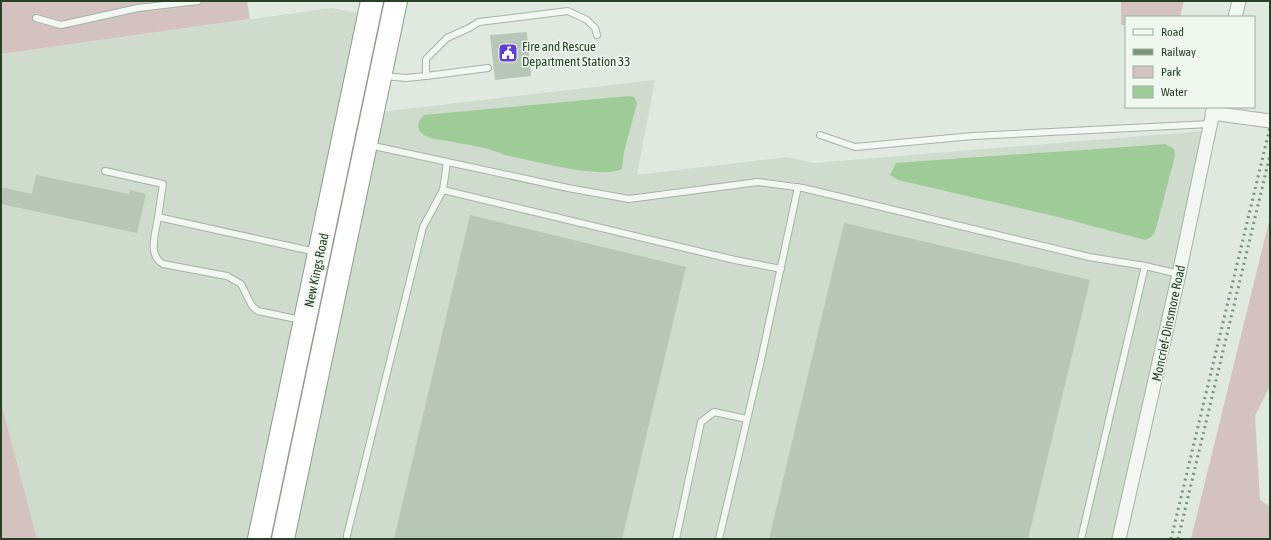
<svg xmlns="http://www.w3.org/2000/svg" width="1271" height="540" font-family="'Asap Condensed',sans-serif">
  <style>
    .built { fill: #cedbcd }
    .green { fill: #d4c2c0 }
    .water { fill: #9fcb98 }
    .building { fill: #b7c6b6 }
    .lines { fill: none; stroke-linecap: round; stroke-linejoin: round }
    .lane-casing { stroke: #a5b3a4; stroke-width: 8 }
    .street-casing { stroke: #a5b3a4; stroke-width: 15 }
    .highway-casing { stroke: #87a186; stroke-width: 24 }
    .lane { stroke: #f2f7f2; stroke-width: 6 }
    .street { stroke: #f2f7f2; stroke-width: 13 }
    .highway { stroke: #fff; stroke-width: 22 }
    .rail { stroke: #789478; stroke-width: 3; stroke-dasharray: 2 4; stroke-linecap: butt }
    .labels { text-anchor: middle; stroke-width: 3; stroke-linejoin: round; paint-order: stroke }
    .poi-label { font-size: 13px; fill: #274127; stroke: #eff7ef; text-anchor: start }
    .street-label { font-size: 13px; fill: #274127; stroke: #eff7ef }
  </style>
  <rect width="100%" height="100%" fill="#e0e9df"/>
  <path class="built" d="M 332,8 L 363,14 L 251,539 L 37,539 L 1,402 L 1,54 Z
    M 655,80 L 637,175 L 787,157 L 813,163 L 1204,131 L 1146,398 L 1112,539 L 290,539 L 380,112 Z"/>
  <path class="green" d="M 1,1 L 247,1 L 250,19 L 1,54 Z
    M 1121,1 L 1184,1 L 1180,17 L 1126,17 L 1126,25 L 1121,25 Z
    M 1270,217 L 1270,386 L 1255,416 L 1260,500 L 1270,506 L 1270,539 L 1191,539 Z
    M 1,402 L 37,539 L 1,539 Z"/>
  <path class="water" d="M 629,96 L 634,97 L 637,103 L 624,152 L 622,169 C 601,180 530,160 505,155 C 487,147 467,145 448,141 C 440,140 430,139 424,135 C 415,129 418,120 424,115 Z
    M 1165,144 L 1174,149 L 1175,156 L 1155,232 L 1151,237 L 1145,240 L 1058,217 L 898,180 L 890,175 L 896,163 C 986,156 1075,151 1165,144 Z"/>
  <path class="building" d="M 527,32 L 531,76 L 495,80 L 490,35 Z
    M 36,175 L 129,194 L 130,190 L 146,194 L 137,233 L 1,204 L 1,187 L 32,194 Z
    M 470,215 L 686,267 L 622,539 L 394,539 Z
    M 844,223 L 1090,280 L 1028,539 L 769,539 Z"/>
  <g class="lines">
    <defs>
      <path id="lane" d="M 36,18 L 61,25 L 138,8 L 198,1
        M 384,76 L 406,78 L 426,76 L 426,59 L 447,38 L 469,28 L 479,22 L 568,11 L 587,20 L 595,28 L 597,35
        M 426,76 L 488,68
        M 820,135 L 855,147 L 973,136 L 1210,124
        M 369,145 L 568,188 L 629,199 L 758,182 L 803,188 L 1089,257 L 1145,266
        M 105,171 L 163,184 L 158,217 L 316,252
        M 443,190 L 735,260 L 781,269
        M 158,217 C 156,232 147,255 163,264 L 227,276 L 241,284 L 252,306 L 258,311 L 301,320
        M 347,539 L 347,535 L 352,515 L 423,227 L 443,190 L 447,162
        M 676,539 L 701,422 L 714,412 L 747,419
        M 719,539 L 761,360 L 798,187
        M 1081,539 L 1145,266 L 1179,274"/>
      <path id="street" d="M 1235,17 L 1239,1
        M 1212,113 L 1270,121
        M 1119,539 L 1179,274 L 1214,107"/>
      <path id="highway" d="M 259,539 L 372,1
        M 283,539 L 396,1"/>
    </defs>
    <use href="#lane" class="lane-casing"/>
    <use href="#street" class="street-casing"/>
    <use href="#highway" class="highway-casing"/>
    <use href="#lane" class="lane"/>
    <use href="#street" class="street"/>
    <use href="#highway" class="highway"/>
    <path class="rail" d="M 1171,539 L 1270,127
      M 1178,539 L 1270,155"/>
  </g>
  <defs>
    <symbol id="civic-square" viewBox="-11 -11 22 22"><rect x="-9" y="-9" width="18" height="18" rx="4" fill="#5d3ed5" stroke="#eff7ef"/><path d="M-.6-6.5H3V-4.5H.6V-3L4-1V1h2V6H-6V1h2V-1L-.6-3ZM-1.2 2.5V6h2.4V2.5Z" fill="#fff"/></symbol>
  </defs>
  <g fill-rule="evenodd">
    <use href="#civic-square" x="497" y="42" width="22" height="22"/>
  </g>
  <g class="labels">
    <g class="poi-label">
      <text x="522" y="51">Fire and Rescue<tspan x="522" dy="15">Department Station 33</tspan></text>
    </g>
    <g class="street-label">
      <text transform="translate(316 270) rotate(-78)" y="5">New Kings Road</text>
      <text transform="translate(1168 323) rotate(-78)" y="5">Moncrief-Dinsmore Road</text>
    </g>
  </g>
  <rect width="1271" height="540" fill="none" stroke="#274127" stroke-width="4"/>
  <rect x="1125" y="16" width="130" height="92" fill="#eff7ef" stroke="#9fae9f"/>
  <rect x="1133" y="29" width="20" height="6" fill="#f2f7f2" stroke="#9fae9f"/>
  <text x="1161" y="36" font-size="12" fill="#274127">Road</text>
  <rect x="1133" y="49" width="20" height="6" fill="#789478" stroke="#9fae9f"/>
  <text x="1161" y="56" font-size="12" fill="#274127">Railway</text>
  <rect x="1133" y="66" width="20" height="12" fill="#d4c2c0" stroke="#9fae9f"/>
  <text x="1161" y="76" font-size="12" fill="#274127">Park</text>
  <rect x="1133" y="86" width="20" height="12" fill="#9fcb98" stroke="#9fae9f"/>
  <text x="1161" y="96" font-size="12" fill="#274127">Water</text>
</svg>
